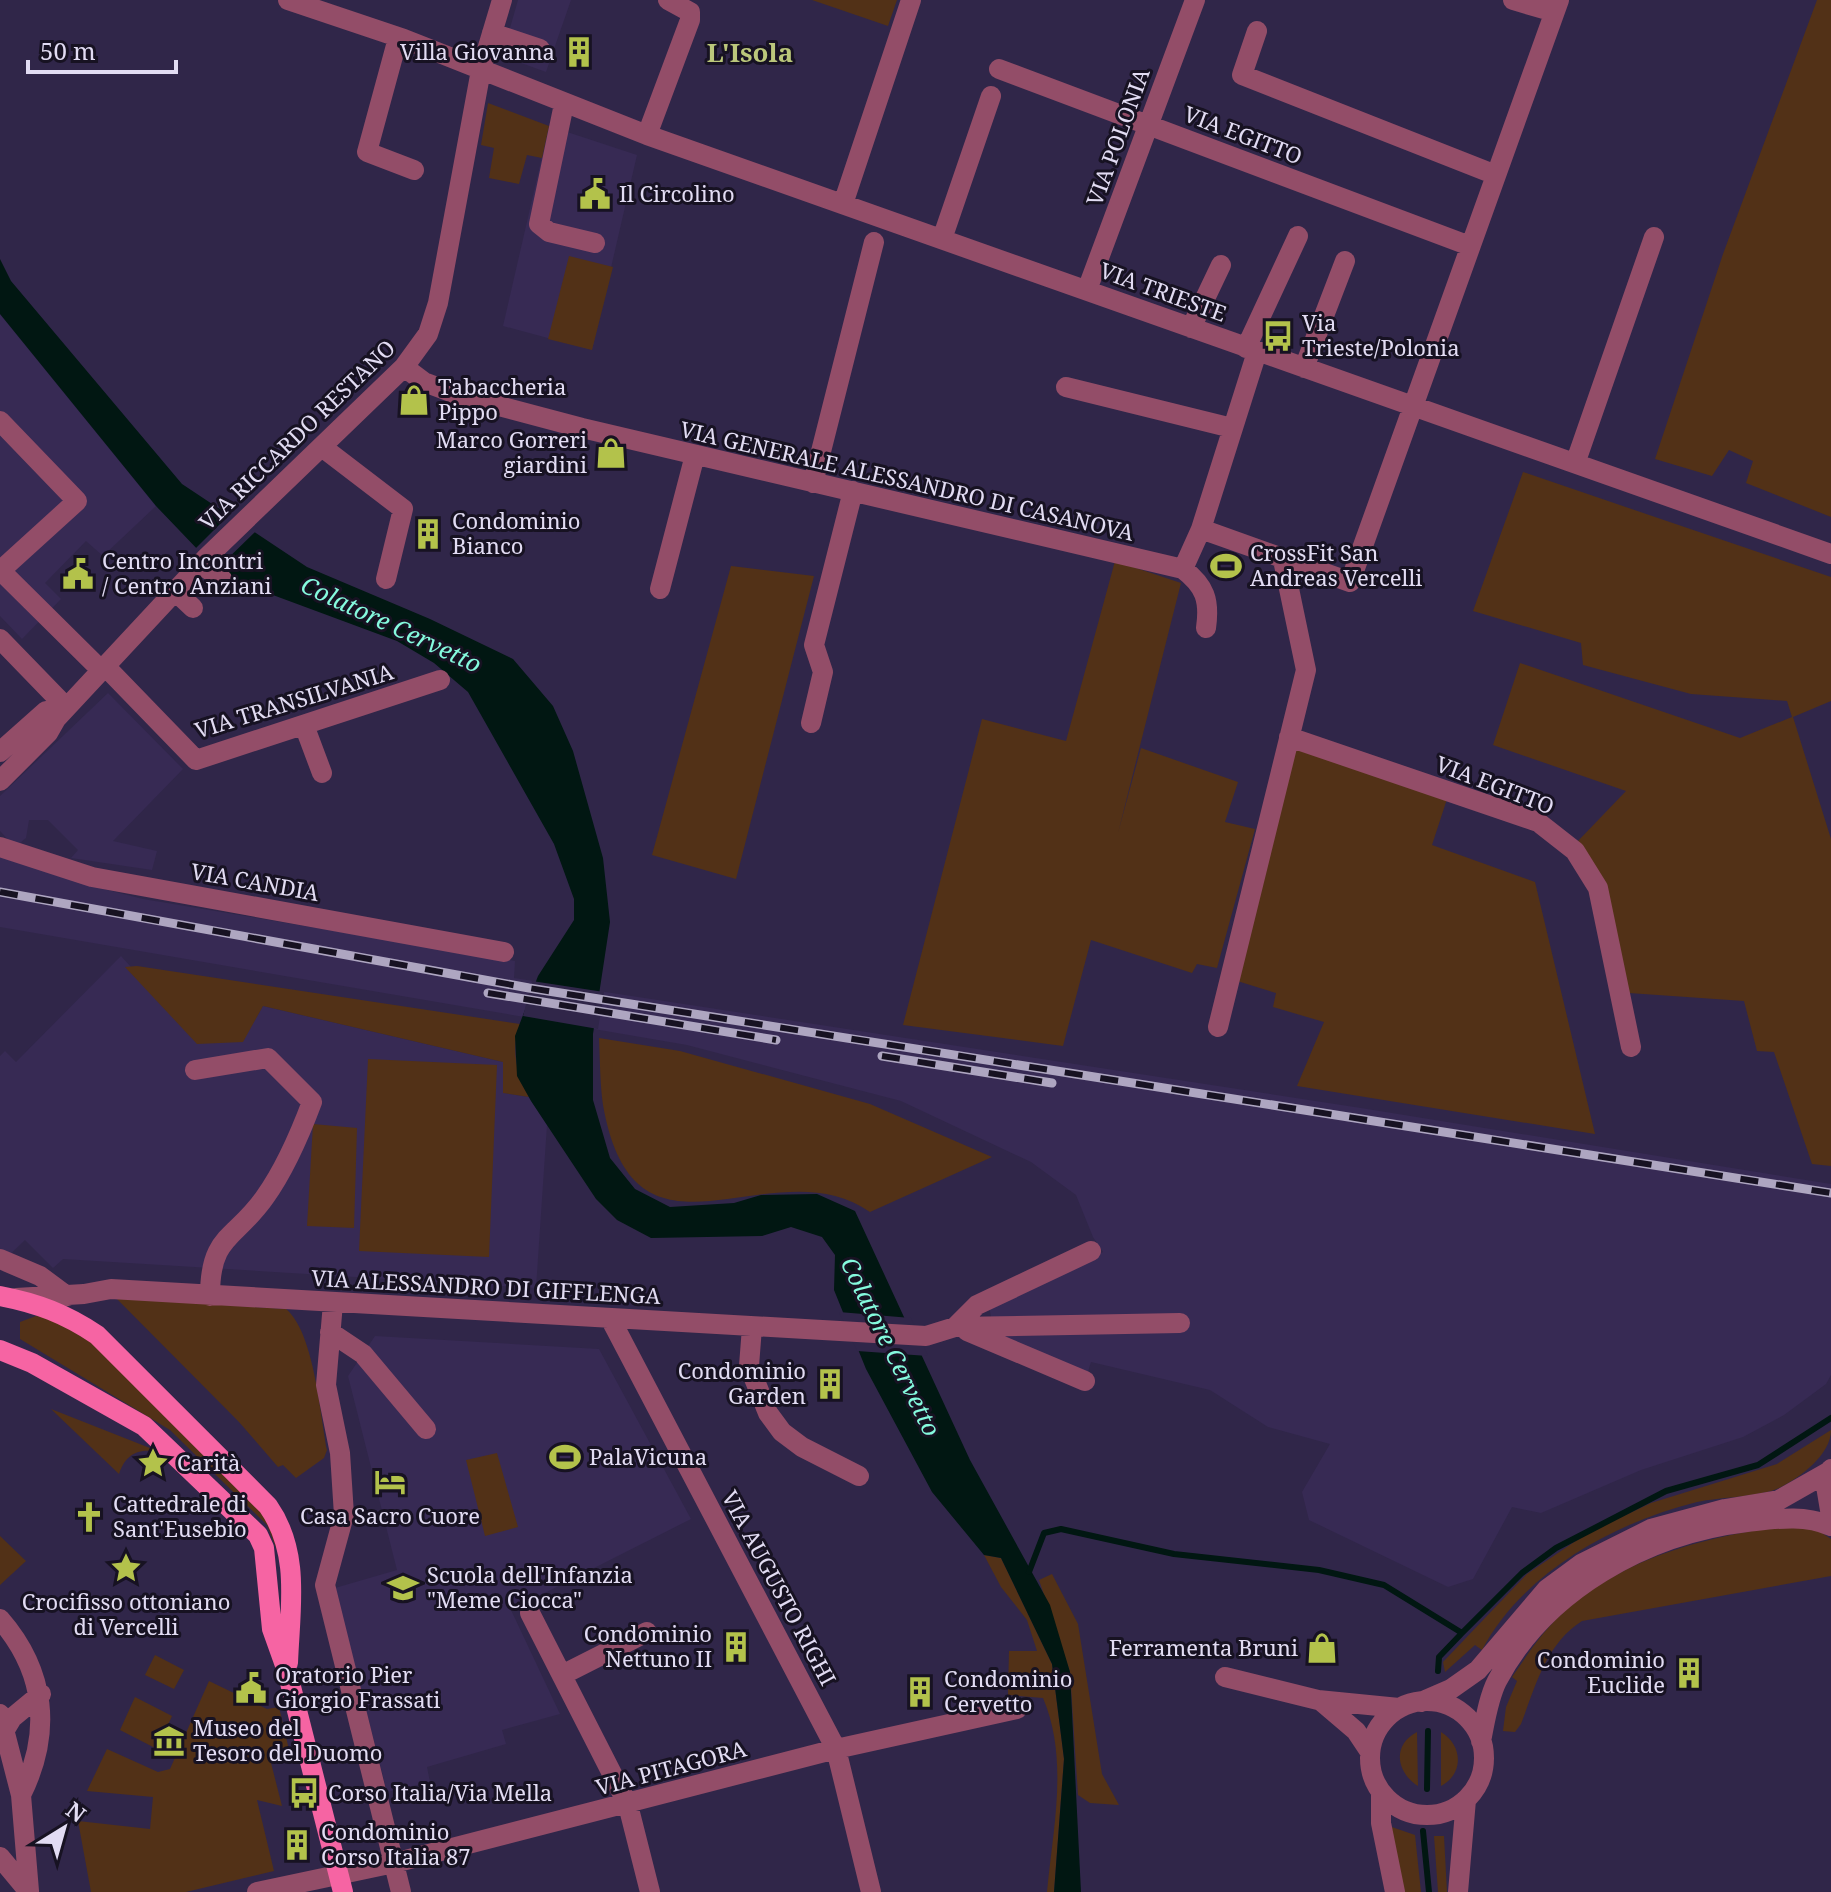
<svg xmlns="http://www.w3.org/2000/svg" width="1831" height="1892" font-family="'Noto Serif',serif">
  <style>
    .built { fill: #372a54 }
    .green { fill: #523117 }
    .water { fill: #011712 }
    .pier { fill: #302649 }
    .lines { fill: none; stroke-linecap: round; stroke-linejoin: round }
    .stream { stroke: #011712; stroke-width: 6 }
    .minor { stroke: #934d68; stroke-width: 20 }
    .major { stroke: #f664a3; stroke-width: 20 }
    .rail-casing { stroke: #aea6c1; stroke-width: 9 }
    .rail { stroke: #171222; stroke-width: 6; stroke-dasharray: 18; stroke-linecap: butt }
    .labels { text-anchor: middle; stroke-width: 6; stroke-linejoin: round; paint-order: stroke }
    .poi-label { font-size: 22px; fill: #e2dcf3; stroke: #171222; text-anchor: start }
    .street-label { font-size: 22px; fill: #e2dcf3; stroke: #171222 }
    .water-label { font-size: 24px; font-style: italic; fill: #85fade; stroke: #171222 }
    .quarter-label { font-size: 26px; font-weight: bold; fill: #bbc77b; stroke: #171222 }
  </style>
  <rect width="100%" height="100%" fill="#302649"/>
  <path class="built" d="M 518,0 L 571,0 L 546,72 L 502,56 Z
    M 549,126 L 637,155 L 592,350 L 503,326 Z
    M 0,314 L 156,506 L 103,556 L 86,541 L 45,583 L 61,599 L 22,639 L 0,616 Z
    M 108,693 L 183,769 L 113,841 L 157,851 L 152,870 L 71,858 L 78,850 L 48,820 L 29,820 L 26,838 L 15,847 L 0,831 L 0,796 Z
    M 0,854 L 88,885 L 143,899 L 515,961 L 514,978 L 1361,1108 L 1831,1184 L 1831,1375 L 1826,1384 L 1784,1415 L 1743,1437 L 1641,1470 L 1541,1513 L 1512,1507 L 1473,1579 L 1448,1587 L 1309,1520 L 1302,1492 L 1330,1444 L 1268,1427 L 1210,1390 L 1091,1362 L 1087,1375 L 994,1335 L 989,1305 L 1103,1252 L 1093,1237 L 1076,1195 L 1031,1162 L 901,1101 L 687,1045 L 0,927 Z
    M 121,956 L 131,967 L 126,967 L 242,1042 L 263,1006 L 503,1062 L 504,1093 L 529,1097 L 547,1125 L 536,1288 L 63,1259 L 53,1268 L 25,1240 L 0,1264 L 0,1056 L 5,1051 L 16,1062 Z
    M 375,1336 L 599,1349 L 691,1519 L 511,1610 L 560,1714 L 502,1730 L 506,1744 L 427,1767 L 430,1782 L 387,1792 L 335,1588 L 397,1570 L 348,1376 Z"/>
  <path class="green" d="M 812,0 L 897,0 L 888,26 Z
    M 1817,0 L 1831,0 L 1831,517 L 1746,483 L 1753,461 L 1729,450 L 1712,476 L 1655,459 L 1723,254 Z
    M 488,103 L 549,126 L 542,158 L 527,155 L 519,184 L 489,178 L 494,148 L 481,145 Z
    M 569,256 L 613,267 L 592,350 L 548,339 Z
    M 1523,472 L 1831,577 L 1831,701 L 1793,717 L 1831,839 L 1831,1166 L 1812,1164 L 1774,1052 L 1757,1051 L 1744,1001 L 1629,993 L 1578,841 L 1626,791 L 1493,745 L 1520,663 L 1740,738 L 1792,717 L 1787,701 L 1691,694 L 1583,665 L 1581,643 L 1473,611 Z
    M 1115,561 L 1181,583 L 1118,833 L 1141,748 L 1238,782 L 1225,822 L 1255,829 L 1217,968 L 1197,964 L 1192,973 L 1091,940 L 1063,1046 L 903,1025 L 982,719 L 1066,741 Z
    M 731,566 L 814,576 L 736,879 L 652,855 Z
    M 1295,747 L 1447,799 L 1432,845 L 1535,882 L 1595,1134 L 1297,1086 L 1324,1022 L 1273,1007 L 1276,993 L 1234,980 Z
    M 137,966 L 520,1024 C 510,1049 517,1075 529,1097 L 503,1093 L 503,1062 L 263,1006 L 243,1042 L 197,1044 L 125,967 Z
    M 599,1038 L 680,1051 L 870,1104 L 992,1157 L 870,1212 C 772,1143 635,1287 603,1105 C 600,1084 600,1060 599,1038 Z
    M 368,1059 L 497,1065 L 489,1257 L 359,1251 Z
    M 313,1124 L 357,1128 L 354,1228 L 307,1226 Z
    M 116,1298 L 286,1309 C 314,1332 320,1413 327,1450 L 324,1458 L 296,1478 L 283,1465 L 278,1467 L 239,1422 Z
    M 36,1316 L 50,1318 L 94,1344 L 271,1522 L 279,1555 L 267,1525 L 170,1430 L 20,1339 L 20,1322 Z
    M 51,1409 L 160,1452 C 139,1448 126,1453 119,1474 Z
    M 1831,1430 C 1831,1455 1800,1477 1781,1487 C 1762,1497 1720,1497 1697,1502 C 1615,1522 1522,1573 1482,1650 L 1475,1645 L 1445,1672 L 1443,1662 L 1527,1574 L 1586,1534 L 1651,1503 L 1777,1464 Z
    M 497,1453 L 518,1527 L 485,1536 L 466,1460 Z
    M 1787,1525 L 1813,1527 L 1831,1539 L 1831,1576 L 1582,1621 C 1546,1644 1536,1685 1521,1724 L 1515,1732 L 1503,1731 L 1506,1707 L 1517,1681 L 1512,1677 C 1524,1660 1535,1642 1549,1627 C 1613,1559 1698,1539 1787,1525 Z
    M 0,1536 L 26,1561 L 0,1585 Z
    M 984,1555 L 1001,1558 L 1052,1664 L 1064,1759 L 1054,1892 L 1047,1892 C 1053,1828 1069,1759 1043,1698 L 1008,1695 L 1009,1651 L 1037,1651 L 1027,1620 L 1001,1587 Z
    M 1052,1574 L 1078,1624 L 1102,1774 L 1119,1805 L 1090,1803 L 1078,1795 L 1070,1672 L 1039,1580 Z
    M 155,1655 L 184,1670 L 174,1689 L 145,1675 Z
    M 209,1681 L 267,1709 L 279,1707 L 290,1754 L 270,1759 L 282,1806 L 257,1800 L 274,1871 L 186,1892 L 91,1892 L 78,1821 L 150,1829 L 153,1797 L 87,1791 L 107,1749 L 158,1772 L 170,1769 Z
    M 135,1697 L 172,1716 L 157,1749 L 120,1730 Z
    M 1417,1732 L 1418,1786 C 1396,1772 1392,1745 1417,1732 Z
    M 1441,1732 C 1463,1745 1464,1774 1441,1786 Z
    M 1386,1825 L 1415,1835 L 1421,1892 L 1403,1892 Z
    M 1434,1836 L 1444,1836 L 1447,1892 L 1438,1892 Z"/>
  <path class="water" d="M 0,259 L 11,281 L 182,484 L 307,567 L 430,619 L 513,659 L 553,706 L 573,751 L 603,858 L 610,922 L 593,1034 L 593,1100 L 610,1158 L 635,1189 L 670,1207 L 734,1203 L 761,1195 L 817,1194 L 855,1211 L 970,1460 L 1050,1605 L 1070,1672 L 1081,1892 L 1054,1892 L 1064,1759 L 1052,1664 L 1001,1558 L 984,1555 L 932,1492 L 866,1369 L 834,1290 L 835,1255 L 822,1237 L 791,1227 L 762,1236 L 651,1238 L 617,1220 L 596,1199 L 531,1101 L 517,1076 L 515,1036 L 538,976 L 574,920 L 574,899 L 554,844 L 468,692 L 434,663 L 397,641 L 224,577 L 156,506 L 0,314 Z"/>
  <path class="pier" d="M 232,512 L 258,529 L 216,570 L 195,549 Z
    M 532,981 L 604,992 L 598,1029 L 523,1016 Z
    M 839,1312 L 911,1318 L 928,1356 L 857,1351 Z"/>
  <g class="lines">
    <path class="stream" d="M 1029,1572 L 1044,1533 L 1061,1529 L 1174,1554 L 1319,1570 L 1384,1585 L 1462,1633
      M 1438,1671 L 1439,1657 L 1462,1633 L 1522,1573 L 1556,1548 L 1666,1491 L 1758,1465 L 1831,1418
      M 1427,1789 L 1428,1731
      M 1423,1831 L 1429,1892"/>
    <path class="minor" d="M 288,0 L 404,39 L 647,135 L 1831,554
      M 1513,0 L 1554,12
      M 1257,31 L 1242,75 L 1496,175
      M 492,33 L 540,49
      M 398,38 L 367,152 L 414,170
      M 999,69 L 1470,246
      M 564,104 L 539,224 L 549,232 L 595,243
      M 647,135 L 690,20 L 690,12 L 668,0
      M 843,204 L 911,0
      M 942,239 L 991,96
      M 1087,290 L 1195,0
      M 1191,328 L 1221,265
      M 1246,348 L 1298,236
      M 404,367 L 424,382 L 461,396 L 582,428 L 1183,569 L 1201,529 L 1257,352
      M 1304,368 L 1345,261
      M 1066,387 L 1232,428
      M 0,421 L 77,501 L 1,570
      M 322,447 L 403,509 L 386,579
      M 1576,461 L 1654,237
      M 813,483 L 874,242
      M 1201,529 L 1350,582 L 1559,0
      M 200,564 L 222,579
      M 1183,569 C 1205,586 1210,600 1206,628
      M 0,570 L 101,670
      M 660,589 L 695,455
      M 175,591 L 193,608
      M 0,639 L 66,707
      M 105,666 L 196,760 L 440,680
      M 811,723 L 823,672 L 814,645 L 853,491
      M 304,725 L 322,773
      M 1289,737 L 1538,822 L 1575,851 L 1598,888 L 1631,1047
      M 0,752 L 46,711 L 61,713
      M 0,781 L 48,733 L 56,719 L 205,559 L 404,367 L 428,334 L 438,303 L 481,70 L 502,0
      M 0,847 L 92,877 L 504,952
      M 1218,1027 L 1306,670 L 1283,560
      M 195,1070 L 268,1058 L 312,1102 C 300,1134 285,1169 265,1197 C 235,1240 210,1234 210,1296
      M 0,1259 L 40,1276 L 67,1296
      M 16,1298 L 84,1294 L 111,1289 L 926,1336 L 955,1327 L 1180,1323
      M 333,1303 L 326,1385 L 340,1453 L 344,1515 L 325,1585 L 401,1892
      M 610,1318 L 836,1749 L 871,1892
      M 752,1327 L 749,1366 L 768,1413 L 782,1432 L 802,1447 L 859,1476
      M 955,1327 L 977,1305 L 1091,1251
      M 967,1331 L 1085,1381
      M 330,1332 L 363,1354 L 426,1429
      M 1831,1469 L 1826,1486 L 1831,1516
      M 530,1613 L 628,1805 L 650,1892
      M 0,1619 C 46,1672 52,1733 21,1795
      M 562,1675 L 647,1632
      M 1225,1677 L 1318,1700 L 1399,1708
      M1370 1758a57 57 0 1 1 114 0a57 57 0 1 1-114 0Z
      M 1322,1702 L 1356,1731 L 1370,1752
      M 1421,1702 L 1451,1689 L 1478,1670 L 1547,1589 L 1581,1564 L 1651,1529 L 1725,1509 L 1779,1500 L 1830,1471
      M 0,1714 L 21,1795 L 29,1891
      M 0,1738 L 12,1718 L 41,1694
      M 1481,1741 C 1485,1722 1488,1699 1497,1681 C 1545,1590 1646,1534 1747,1522 C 1775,1519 1804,1514 1831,1526
      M 1381,1792 L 1381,1823 L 1395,1892
      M 0,1857 L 29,1892
      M 257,1892 L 394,1863 L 836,1749 L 1017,1709
      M 1458,1892 L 1466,1800"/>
    <path class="major" d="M 0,1296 C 37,1303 66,1314 97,1335 L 268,1506 C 301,1553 290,1608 288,1663
      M 0,1350 L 32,1363 L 144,1426 L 258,1535 L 264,1548 L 272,1629 L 287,1671 L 343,1892"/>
    <defs>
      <path id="rail" d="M 0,892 L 529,988 L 1831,1193
        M 488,993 L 776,1040
        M 882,1056 L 1052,1083"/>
    </defs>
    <use href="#rail" class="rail-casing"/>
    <use href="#rail" class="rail"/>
  </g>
  <defs>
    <symbol id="building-bare" viewBox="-9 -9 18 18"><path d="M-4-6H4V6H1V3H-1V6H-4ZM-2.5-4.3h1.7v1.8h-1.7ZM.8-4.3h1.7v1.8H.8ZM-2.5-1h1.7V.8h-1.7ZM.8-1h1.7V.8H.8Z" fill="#b3c24b" stroke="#171222" stroke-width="2.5" paint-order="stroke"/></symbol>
    <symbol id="civic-bare" viewBox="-9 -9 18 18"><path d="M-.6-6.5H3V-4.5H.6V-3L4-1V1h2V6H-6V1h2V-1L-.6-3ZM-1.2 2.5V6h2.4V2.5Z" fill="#b3c24b" stroke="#171222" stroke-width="2.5" paint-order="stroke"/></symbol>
    <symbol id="bus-bare" viewBox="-9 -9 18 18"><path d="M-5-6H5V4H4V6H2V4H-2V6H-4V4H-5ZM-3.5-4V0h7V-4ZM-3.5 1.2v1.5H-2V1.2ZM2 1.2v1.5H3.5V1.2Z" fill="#b3c24b" stroke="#171222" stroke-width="2.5" paint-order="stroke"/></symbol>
    <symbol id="shop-bare" viewBox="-9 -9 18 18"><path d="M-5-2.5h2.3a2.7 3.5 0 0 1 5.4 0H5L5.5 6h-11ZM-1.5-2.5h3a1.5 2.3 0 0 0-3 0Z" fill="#b3c24b" stroke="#171222" stroke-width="2.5" paint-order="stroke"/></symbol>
    <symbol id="stadium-bare" viewBox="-9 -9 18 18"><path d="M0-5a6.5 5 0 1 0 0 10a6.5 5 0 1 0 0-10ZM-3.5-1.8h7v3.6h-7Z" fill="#b3c24b" stroke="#171222" stroke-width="2.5" paint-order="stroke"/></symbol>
    <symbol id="sight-bare" viewBox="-9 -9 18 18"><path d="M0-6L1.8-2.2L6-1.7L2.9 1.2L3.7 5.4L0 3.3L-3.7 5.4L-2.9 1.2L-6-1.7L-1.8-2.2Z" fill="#b3c24b" stroke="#171222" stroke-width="2.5" paint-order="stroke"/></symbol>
    <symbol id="hotel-bare" viewBox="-9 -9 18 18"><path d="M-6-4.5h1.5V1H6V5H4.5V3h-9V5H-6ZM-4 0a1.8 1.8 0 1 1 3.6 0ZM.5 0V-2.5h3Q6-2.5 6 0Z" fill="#b3c24b" stroke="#171222" stroke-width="2.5" paint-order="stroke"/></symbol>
    <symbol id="church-bare" viewBox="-9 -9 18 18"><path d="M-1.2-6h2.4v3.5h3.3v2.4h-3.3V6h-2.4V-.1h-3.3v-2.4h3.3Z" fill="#b3c24b" stroke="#171222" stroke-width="2.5" paint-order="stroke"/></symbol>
    <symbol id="school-bare" viewBox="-9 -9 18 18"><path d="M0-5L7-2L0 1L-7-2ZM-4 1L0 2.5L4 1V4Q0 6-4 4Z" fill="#b3c24b" stroke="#171222" stroke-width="2.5" paint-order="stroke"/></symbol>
    <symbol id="museum-bare" viewBox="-9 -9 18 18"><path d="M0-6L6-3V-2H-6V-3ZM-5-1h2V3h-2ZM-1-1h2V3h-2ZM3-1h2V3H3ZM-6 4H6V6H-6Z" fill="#b3c24b" stroke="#171222" stroke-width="2.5" paint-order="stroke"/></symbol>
  </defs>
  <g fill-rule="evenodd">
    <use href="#building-bare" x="557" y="30" width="44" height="44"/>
    <use href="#civic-bare" x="573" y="172" width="44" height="44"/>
    <use href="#bus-bare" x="1256" y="314" width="44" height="44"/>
    <use href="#shop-bare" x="392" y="378" width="44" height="44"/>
    <use href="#shop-bare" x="589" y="431" width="44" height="44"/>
    <use href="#building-bare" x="406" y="512" width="44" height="44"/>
    <use href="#stadium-bare" x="1204" y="544" width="44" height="44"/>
    <use href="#civic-bare" x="56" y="552" width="44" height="44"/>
    <use href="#building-bare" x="808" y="1362" width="44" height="44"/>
    <use href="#stadium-bare" x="543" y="1435" width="44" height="44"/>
    <use href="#sight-bare" x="131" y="1441" width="44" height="44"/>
    <use href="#hotel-bare" x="368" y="1460" width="44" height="44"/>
    <use href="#church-bare" x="67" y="1495" width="44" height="44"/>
    <use href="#sight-bare" x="104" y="1546" width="44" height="44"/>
    <use href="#school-bare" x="381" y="1566" width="44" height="44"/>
    <use href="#building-bare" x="714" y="1625" width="44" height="44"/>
    <use href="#shop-bare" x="1300" y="1626" width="44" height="44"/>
    <use href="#building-bare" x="1667" y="1651" width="44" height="44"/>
    <use href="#civic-bare" x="229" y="1666" width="44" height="44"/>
    <use href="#building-bare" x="898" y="1670" width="44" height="44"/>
    <use href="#museum-bare" x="147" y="1719" width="44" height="44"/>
    <use href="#bus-bare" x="282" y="1771" width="44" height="44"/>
    <use href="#building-bare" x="275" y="1823" width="44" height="44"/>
  </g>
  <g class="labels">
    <g class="poi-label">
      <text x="555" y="60" text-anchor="end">Villa Giovanna</text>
      <text x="619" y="202">Il Circolino</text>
      <text x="1302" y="331">Via<tspan x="1302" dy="25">Trieste/Polonia</tspan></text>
      <text x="438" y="395">Tabaccheria<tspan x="438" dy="25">Pippo</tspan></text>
      <text x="587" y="448" text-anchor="end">Marco Gorreri<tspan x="587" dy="25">giardini</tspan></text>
      <text x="452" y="529">Condominio<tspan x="452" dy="25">Bianco</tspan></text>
      <text x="1250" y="561">CrossFit San<tspan x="1250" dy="25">Andreas Vercelli</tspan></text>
      <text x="102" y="569">Centro Incontri<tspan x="102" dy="25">/ Centro Anziani</tspan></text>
      <text x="806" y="1379" text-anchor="end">Condominio<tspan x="806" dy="25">Garden</tspan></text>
      <text x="589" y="1465">PalaVicuna</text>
      <text x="177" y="1471">Carità</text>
      <text x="113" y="1512">Cattedrale di<tspan x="113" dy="25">Sant'Eusebio</tspan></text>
      <text x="390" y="1524" text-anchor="middle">Casa Sacro Cuore</text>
      <text x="427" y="1583">Scuola dell'Infanzia<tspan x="427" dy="25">"Meme Ciocca"</tspan></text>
      <text x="126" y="1610" text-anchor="middle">Crocifisso ottoniano<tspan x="126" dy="25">di Vercelli</tspan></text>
      <text x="712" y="1642" text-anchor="end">Condominio<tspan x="712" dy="25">Nettuno II</tspan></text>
      <text x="1298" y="1656" text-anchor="end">Ferramenta Bruni</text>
      <text x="1665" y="1668" text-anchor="end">Condominio<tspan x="1665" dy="25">Euclide</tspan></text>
      <text x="275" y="1683">Oratorio Pier<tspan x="275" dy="25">Giorgio Frassati</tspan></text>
      <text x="944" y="1687">Condominio<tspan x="944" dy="25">Cervetto</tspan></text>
      <text x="193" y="1736">Museo del<tspan x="193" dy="25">Tesoro del Duomo</tspan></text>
      <text x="328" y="1801">Corso Italia/Via Mella</text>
      <text x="321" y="1840">Condominio<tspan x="321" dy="25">Corso Italia 87</tspan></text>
    </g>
    <g class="street-label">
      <text transform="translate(1243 135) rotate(21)" y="8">VIA EGITTO</text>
      <text transform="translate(1118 137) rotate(-70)" y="8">VIA POLONIA</text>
      <text transform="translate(1163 292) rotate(20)" y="8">VIA TRIESTE</text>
      <text transform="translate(297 435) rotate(-44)" y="8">VIA RICCARDO RESTANO</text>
      <text transform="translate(907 481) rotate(13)" y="8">VIA GENERALE ALESSANDRO DI CASANOVA</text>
      <text transform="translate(294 701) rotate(-17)" y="8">VIA TRANSILVANIA</text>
      <text transform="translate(1495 785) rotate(21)" y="8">VIA EGITTO</text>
      <text transform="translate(255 882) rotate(10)" y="8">VIA CANDIA</text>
      <text transform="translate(486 1287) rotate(3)" y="8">VIA ALESSANDRO DI GIFFLENGA</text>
      <text transform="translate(779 1588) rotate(62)" y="8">VIA AUGUSTO RIGHI</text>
      <text transform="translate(671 1768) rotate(-15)" y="8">VIA PITAGORA</text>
    </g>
    <g class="water-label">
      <text transform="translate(391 625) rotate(25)" y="8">Colatore Cervetto</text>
      <text transform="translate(890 1347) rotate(64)" y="8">Colatore Cervetto</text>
    </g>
    <g class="quarter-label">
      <text x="750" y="62">L'Isola</text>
    </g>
  </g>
  <g transform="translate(64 1828) rotate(37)" stroke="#171222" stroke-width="6" paint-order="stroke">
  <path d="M0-6L14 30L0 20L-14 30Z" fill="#e2dcf3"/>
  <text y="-12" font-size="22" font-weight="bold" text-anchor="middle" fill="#e2dcf3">N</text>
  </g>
  <path d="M28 60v12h148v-12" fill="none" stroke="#e2dcf3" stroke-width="4"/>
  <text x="40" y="60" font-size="24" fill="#e2dcf3" stroke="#171222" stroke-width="6" paint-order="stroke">50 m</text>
</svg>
